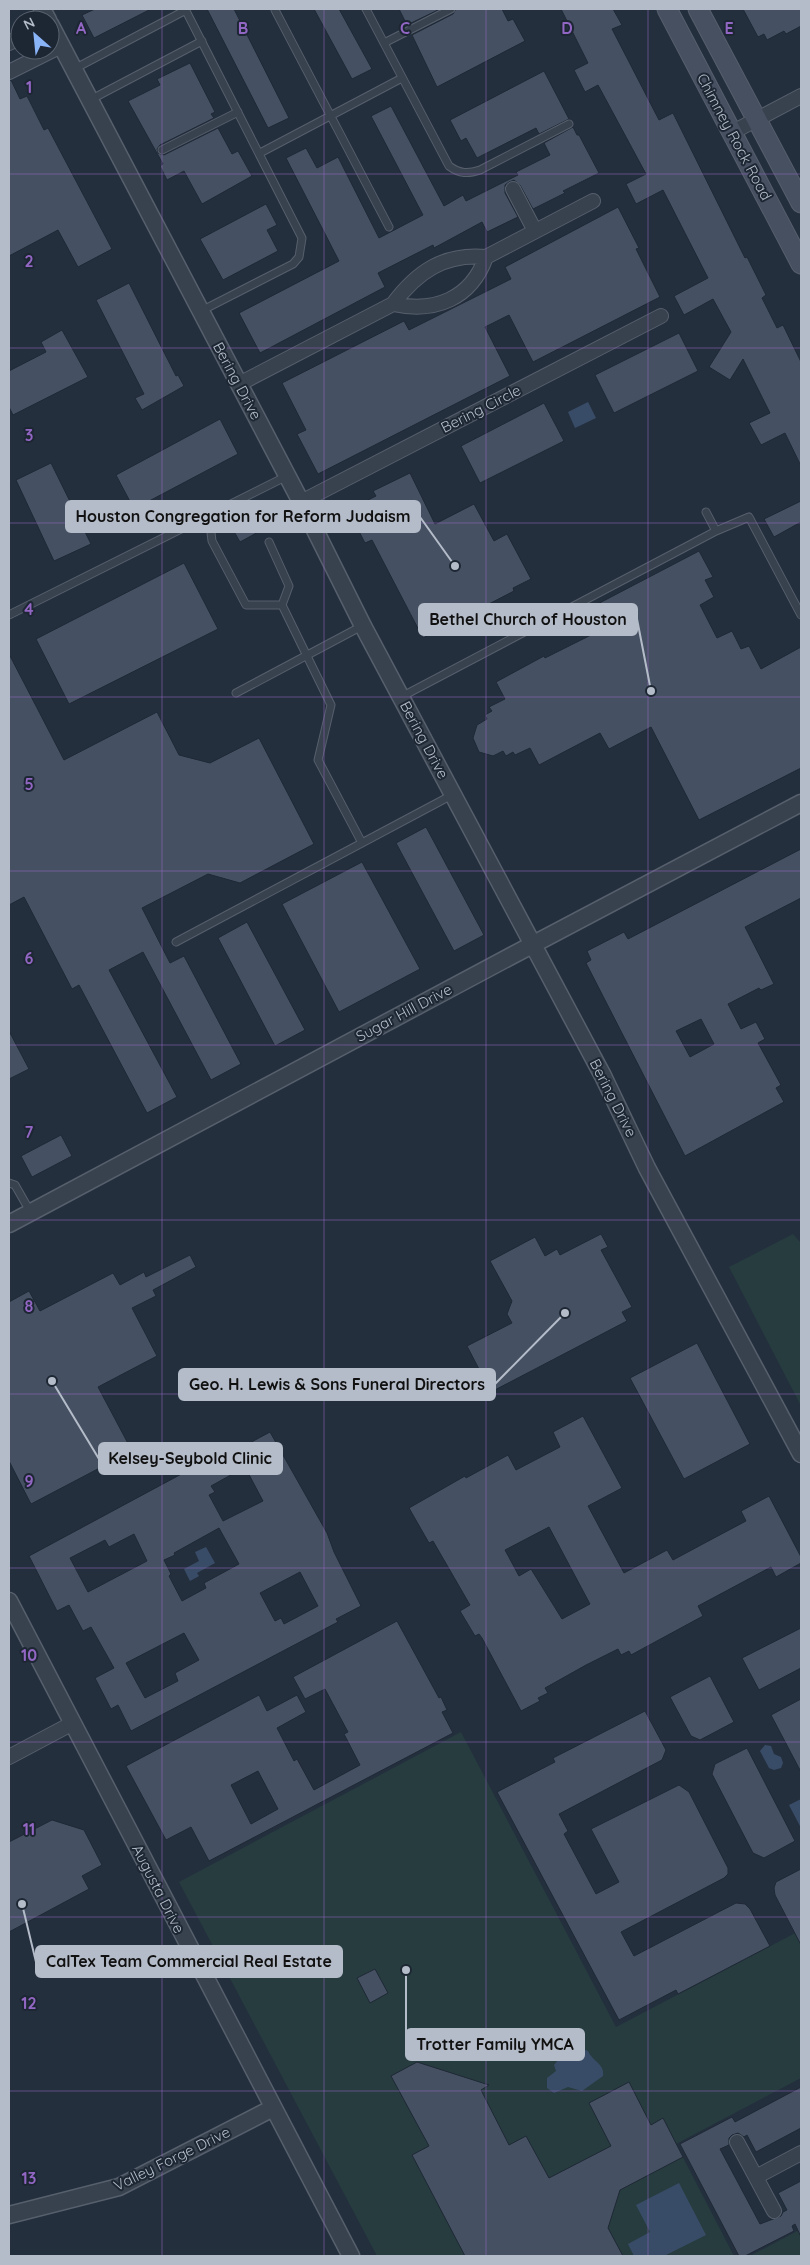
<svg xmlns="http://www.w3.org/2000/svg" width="810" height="2265" font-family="Quicksand,sans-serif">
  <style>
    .green { fill: #263c3f }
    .water { fill: #394c67 }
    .building { fill: #455162; stroke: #1f2835; fill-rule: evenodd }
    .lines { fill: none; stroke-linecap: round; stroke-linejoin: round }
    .service-casing { stroke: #565f6c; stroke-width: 9 }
    .minor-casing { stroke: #565f6c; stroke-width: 16 }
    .tertiary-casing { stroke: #565f6c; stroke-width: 19 }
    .secondary-casing { stroke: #565f6c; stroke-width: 21 }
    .service { stroke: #38414e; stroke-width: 7 }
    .minor { stroke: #38414e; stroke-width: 14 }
    .tertiary { stroke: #38414e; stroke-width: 16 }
    .secondary { stroke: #465061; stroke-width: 19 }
    .grid { fill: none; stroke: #9266c3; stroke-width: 1; stroke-opacity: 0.55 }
    .labels { text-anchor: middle; stroke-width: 4; stroke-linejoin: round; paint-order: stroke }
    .street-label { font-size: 15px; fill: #b4bcc9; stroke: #1d2633 }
    .grid-label { font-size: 16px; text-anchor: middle; font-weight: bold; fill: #9266c3; stroke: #1d2633; stroke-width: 4; stroke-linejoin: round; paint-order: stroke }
    .leader { fill: none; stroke: #b4bcc9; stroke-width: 2 }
    .callout-dot { fill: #b4bcc9; stroke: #1d2633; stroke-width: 2 }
    .callout { fill: #b4bcc9; stroke: #b4bcc9; stroke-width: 2 }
    .callout-label { font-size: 16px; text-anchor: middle; font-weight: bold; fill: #111 }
  </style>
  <rect width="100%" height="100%" fill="#242f3e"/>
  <path class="green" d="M 793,1234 L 801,1243 L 801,1406 L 729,1267 Z
    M 461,1732 L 616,2027 L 801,1930 L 801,2078 L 676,2144 L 734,2256 L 377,2256 L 179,1882 Z
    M 801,2229 L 801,2256 L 750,2256 Z"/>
  <path class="water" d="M 588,402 L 596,418 L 575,428 L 568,412 Z
    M 206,1547 L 215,1563 L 197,1573 L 199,1576 L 190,1581 L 184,1569 L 199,1561 L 195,1552 Z
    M 765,1745 L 771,1746 L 774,1754 L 781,1757 L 783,1763 L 781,1768 L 774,1770 L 769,1768 L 760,1751 Z
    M 801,1799 L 801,1828 L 789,1805 Z
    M 580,2048 L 588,2051 C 593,2062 605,2064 603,2076 L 582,2091 L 568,2087 L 554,2093 L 547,2088 L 547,2078 L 556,2071 L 554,2065 L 558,2060 L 572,2061 Z
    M 679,2183 L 706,2235 L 664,2256 L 634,2256 L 628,2244 L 650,2232 L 636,2205 Z"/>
  <path class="building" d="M 95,9 L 151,9 L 94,38 L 82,15 Z
    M 207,9 L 234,9 L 289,118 L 268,128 Z
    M 314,9 L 339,9 L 372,69 L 352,79 Z
    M 399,9 L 440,9 L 407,25 Z
    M 456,9 L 502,9 L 508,21 L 513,19 L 525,41 L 437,87 L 412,35 L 453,14 Z
    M 561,9 L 613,9 L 622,25 L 612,29 L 659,120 L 673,113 L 745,258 L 747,257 L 766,295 L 762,298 L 777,328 L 783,325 L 801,362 L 801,466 L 785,433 L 761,445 L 749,423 L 770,413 L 743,359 L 730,380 L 709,367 L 731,332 L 713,299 L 684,315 L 674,296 L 708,278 L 663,190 L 636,204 L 626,184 L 646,174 L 598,85 L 585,92 L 574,70 L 588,63 Z
    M 743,9 L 801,9 L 801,26 L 786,34 L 784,31 L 767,40 L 764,34 L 758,37 Z
    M 190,63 L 215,112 L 211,114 L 214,118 L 160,145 L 157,149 L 158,153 L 164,155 L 218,128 L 232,154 L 238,151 L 252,176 L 202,204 L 184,171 L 167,180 L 160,166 L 163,164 L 128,101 L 160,85 L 157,79 Z
    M 544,71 L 569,119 L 539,134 L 536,128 L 477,158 L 466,138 L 461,141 L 450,120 Z
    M 11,80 L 20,99 L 27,96 L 44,130 L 48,128 L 112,249 L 78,267 L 58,230 L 9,256 L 9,81 Z
    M 391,106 L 444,206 L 463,195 L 466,201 L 518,175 L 516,172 L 550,155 L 544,143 L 573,127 L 577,135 L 579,135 L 599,173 L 563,191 L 565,193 L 533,209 L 520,185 L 514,180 L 509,182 L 505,185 L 505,193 L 518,217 L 487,232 L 482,222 L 434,248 L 433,245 L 378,273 L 385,287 L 260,353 L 239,313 L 339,261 L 286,158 L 306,148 L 317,168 L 338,157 L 379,238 L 423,215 L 371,116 Z
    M 266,204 L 277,225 L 267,230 L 278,251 L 223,280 L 200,239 Z
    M 618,207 L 639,248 L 636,249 L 660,297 L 533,362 L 509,315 L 485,327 L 510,376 L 318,474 L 297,434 L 306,430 L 282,383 L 404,321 L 409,330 L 511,279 L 505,267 Z
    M 129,283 L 176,376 L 178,375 L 184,386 L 142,410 L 135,398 L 144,394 L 96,300 Z
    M 62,330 L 88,377 L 13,415 L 9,407 L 9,371 L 46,352 L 41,342 Z
    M 679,333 L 698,371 L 614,413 L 595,375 Z
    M 544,403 L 564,441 L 480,483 L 461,446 Z
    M 220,419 L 238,454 L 134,509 L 116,475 Z
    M 51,463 L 91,544 L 54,561 L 16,480 Z
    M 410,473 L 435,524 L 474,504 L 494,541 L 507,534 L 531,579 L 513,588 L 514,591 L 423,638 L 372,540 L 365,543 L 348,510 L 376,496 L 373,491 Z
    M 801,501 L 801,522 L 774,537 L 764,519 Z
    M 263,511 L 271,525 L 240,542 L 232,528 Z
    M 699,551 L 713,577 L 705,580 L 714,597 L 700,605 L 717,638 L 732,631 L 741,649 L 749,646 L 761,669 L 801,647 L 801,768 L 699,820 L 651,727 L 609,749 L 600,733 L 539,765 L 530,748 L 515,755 L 513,752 L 506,756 L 503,751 L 493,756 L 479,752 L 473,738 L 477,725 L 487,719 L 485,715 L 492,711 L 489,707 L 505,699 L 496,682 L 544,656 L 545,658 L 599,631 L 588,609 Z
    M 184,563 L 218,629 L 69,704 L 36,639 Z
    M 9,654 L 64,760 L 157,712 L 179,755 L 210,763 L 259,738 L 314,844 L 240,883 L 208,874 L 142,908 L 170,963 L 184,956 L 241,1064 L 211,1080 L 143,952 L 109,970 L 177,1097 L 147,1113 L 79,985 L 72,989 L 24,897 L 9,905 Z
    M 426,827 L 484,935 L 454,951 L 396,843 Z
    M 801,849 L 801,898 L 745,927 L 774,984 L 761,990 L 759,988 L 728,1004 L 741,1029 L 756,1022 L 765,1039 L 758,1043 L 781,1085 L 776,1088 L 784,1102 L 685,1156 L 586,963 L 591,960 L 587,951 L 624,932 L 628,939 ZM 701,1019 L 714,1044 L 690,1057 L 676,1031 Z
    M 362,862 L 420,969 L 339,1012 L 282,904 Z
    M 247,922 L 305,1030 L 275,1046 L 218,938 Z
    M 9,1031 L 29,1069 L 9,1079 Z
    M 61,1135 L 72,1156 L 32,1177 L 21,1156 Z
    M 601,1234 L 608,1247 L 601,1250 L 632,1307 L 622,1312 L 627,1321 L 491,1392 L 467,1346 L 512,1323 L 507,1314 L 512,1301 L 490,1261 L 535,1237 L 545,1256 L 557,1249 L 560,1255 Z
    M 190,1255 L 196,1267 L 153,1290 L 156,1296 L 132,1308 L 157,1356 L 98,1387 L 132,1451 L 31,1504 L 9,1461 L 9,1302 L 29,1291 L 40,1311 L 113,1273 L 120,1285 L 144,1272 L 146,1277 Z
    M 697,1343 L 750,1444 L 684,1479 L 630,1378 Z
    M 583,1416 L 622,1488 L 588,1506 L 624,1573 L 667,1550 L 673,1560 L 714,1538 L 746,1521 L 741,1511 L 769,1496 L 801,1557 L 801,1563 L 776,1577 L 771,1567 L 698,1606 L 703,1616 L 631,1655 L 629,1651 L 621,1655 L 618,1649 L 586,1665 L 545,1688 L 548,1693 L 538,1698 L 540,1701 L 521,1711 L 482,1638 L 479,1634 L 475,1636 L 460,1611 L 470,1605 L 433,1541 L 429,1543 L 409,1508 L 465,1476 L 466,1478 L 508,1455 L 516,1470 L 560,1447 L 553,1432 ZM 549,1527 L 590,1604 L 562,1619 L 531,1569 L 519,1576 L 505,1550 Z
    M 270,1432 L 327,1533 L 334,1552 L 361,1606 L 336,1619 L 338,1622 L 131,1731 L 118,1705 L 111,1709 L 95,1678 L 114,1668 L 91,1627 L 83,1631 L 69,1605 L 57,1611 L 29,1556 L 200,1464 L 242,1442 L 244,1446 ZM 245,1467 L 263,1501 L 223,1521 L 209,1495 L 215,1492 L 211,1486 ZM 219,1528 L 239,1564 L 204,1583 L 206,1588 L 182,1601 L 169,1576 L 171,1574 L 164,1560 L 175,1555 L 174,1553 ZM 134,1534 L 147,1561 L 88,1592 L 70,1558 L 105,1540 L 109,1547 ZM 300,1572 L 318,1606 L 284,1624 L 281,1618 L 275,1621 L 260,1593 ZM 184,1633 L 199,1660 L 175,1673 L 178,1681 L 145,1698 L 126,1663 Z
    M 397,1621 L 439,1698 L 441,1697 L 447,1710 L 442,1712 L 453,1733 L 209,1861 L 191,1827 L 166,1840 L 126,1766 L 259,1695 L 267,1711 L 297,1695 L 306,1712 L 277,1728 L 294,1761 L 297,1759 L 314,1790 L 360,1765 L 344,1734 L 348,1732 L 325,1689 L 305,1699 L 293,1677 ZM 258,1771 L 278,1809 L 251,1824 L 231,1785 Z
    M 801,1628 L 801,1668 L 759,1690 L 742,1658 Z
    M 710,1676 L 734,1722 L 700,1740 L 691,1736 L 670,1697 Z
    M 801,1699 L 801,1772 L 771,1715 Z
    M 645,1711 L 666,1750 L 662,1760 L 559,1814 L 568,1831 L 564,1834 L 596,1894 L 619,1882 L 591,1829 L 679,1785 L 689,1792 L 728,1868 L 728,1874 L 724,1878 L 621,1932 L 634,1956 L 736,1903 L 745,1904 L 750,1909 L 770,1946 L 678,1994 L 676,1990 L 619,2020 L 497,1792 L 555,1762 L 553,1758 Z
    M 747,1748 L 795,1841 L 764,1858 L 753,1853 L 712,1774 L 715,1764 Z
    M 52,1820 L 84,1830 L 102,1865 L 82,1876 L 89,1889 L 9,1932 L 9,1842 Z
    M 801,1869 L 801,1945 L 775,1895 L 774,1888 L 776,1882 Z
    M 375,1969 L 388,1993 L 370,2003 L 357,1978 Z
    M 417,2062 L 489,2085 L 481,2090 L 509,2145 L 526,2136 L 549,2178 L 611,2146 L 589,2103 L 629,2082 L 651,2125 L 663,2118 L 683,2157 L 620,2190 L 608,2228 L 623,2256 L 465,2256 L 412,2155 L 429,2146 L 391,2076 Z
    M 801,2087 L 801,2128 L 756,2152 L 747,2135 L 744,2137 L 738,2133 L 732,2135 L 729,2138 L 729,2145 L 720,2149 L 760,2224 L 781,2216 L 783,2212 L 787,2210 L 778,2193 L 801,2181 L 801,2237 L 795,2224 L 792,2226 L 794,2231 L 745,2256 L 739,2256 L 680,2144 L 732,2117 L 735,2122 Z"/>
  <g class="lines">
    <defs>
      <path id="service" d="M 185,9 L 302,238 L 299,257 L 293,264 L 201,311
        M 366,9 L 449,166 C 460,174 468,174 480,170 L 569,124
        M 275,10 L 389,227
        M 384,43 L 451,9
        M 74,69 L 186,10
        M 90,100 L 202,41
        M 162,150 L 238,112
        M 260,153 L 402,78
        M 706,512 L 716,531 L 749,517 L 801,615
        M 209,516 L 212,541 L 246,605 L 282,605
        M 269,542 L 289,586 L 282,605 L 331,705 L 318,760 L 362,843
        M 9,615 L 287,476
        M 236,693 L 362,626
        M 401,697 L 716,531
        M 176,942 L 452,795
        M 9,1183 L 15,1185 L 31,1213"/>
      <path id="minor" d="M 9,43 L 20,37
        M 9,72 L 61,46
        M 731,133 L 801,96
        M 513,189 L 535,231
        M 486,257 C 471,299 435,313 393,304 C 417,272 444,253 486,257 L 593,201
        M 239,384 L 393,304
        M 301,502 L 661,316
        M 9,1757 L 73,1723
        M 737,2142 L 774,2211
        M 756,2177 L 801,2153"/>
      <path id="tertiary" d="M 42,9 L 48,20
        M 50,24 L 301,502 L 363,626 L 603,1076 L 647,1168 L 801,1454
        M 9,1224 L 513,955 L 801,803
        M 9,1601 L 351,2256
        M 9,2215 L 119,2187 L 273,2108"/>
      <path id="secondary" d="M 667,9 L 801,264
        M 698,9 L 801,203"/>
    </defs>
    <use href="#service" class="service-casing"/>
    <use href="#minor" class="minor-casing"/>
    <use href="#tertiary" class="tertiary-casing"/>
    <use href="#secondary" class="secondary-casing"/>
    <use href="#service" class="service"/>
    <use href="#minor" class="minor"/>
    <use href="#tertiary" class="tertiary"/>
    <use href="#secondary" class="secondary"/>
  </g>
  <path class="grid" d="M 162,9 L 162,2256M 324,9 L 324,2256M 486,9 L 486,2256M 648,9 L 648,2256M 9,174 L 801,174M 9,348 L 801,348M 9,523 L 801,523M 9,697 L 801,697M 9,871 L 801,871M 9,1045 L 801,1045M 9,1220 L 801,1220M 9,1394 L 801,1394M 9,1568 L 801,1568M 9,1742 L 801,1742M 9,1917 L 801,1917M 9,2091 L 801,2091"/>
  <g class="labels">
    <g class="street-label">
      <text transform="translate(734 137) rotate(62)" y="5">Chimney Rock Road</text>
      <text transform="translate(237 381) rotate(62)" y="5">Bering Drive</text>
      <text transform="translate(481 409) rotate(-27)" y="5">Bering Circle</text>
      <text transform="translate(424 740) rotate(62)" y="5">Bering Drive</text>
      <text transform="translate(404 1013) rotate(-28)" y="5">Sugar Hill Drive</text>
      <text transform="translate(613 1098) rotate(63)" y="5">Bering Drive</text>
      <text transform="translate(158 1889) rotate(63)" y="5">Augusta Drive</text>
      <text transform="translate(172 2159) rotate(-26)" y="5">Valley Forge Drive</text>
    </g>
  </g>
  <g class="grid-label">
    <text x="81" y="34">A</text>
    <text x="243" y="34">B</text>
    <text x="405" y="34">C</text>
    <text x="567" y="34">D</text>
    <text x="729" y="34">E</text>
    <text x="29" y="93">1</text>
    <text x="29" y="267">2</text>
    <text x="29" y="441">3</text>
    <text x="29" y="615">4</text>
    <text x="29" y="790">5</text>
    <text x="29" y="964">6</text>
    <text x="29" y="1138">7</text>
    <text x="29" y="1312">8</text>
    <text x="29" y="1487">9</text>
    <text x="29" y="1661">10</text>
    <text x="29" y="1835">11</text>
    <text x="29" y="2009">12</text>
    <text x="29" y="2184">13</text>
  </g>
  <path class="leader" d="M455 566L420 517M651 691L637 619M565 1313L495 1384M52 1381L99 1459M22 1904L36 1962M406 1970L406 2045"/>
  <g class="callout-dot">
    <circle cx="455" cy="566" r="5"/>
    <circle cx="651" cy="691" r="5"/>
    <circle cx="565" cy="1313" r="5"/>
    <circle cx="52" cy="1381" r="5"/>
    <circle cx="22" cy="1904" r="5"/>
    <circle cx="406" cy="1970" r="5"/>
  </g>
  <g class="callout">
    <rect x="66" y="501" width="354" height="31" rx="5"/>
    <rect x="419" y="604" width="218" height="31" rx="5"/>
    <rect x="179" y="1369" width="316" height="31" rx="5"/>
    <rect x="99" y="1443" width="183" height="31" rx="5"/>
    <rect x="36" y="1946" width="306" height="31" rx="5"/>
    <rect x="406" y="2029" width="178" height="31" rx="5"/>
  </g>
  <g class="callout-label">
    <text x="243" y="522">Houston Congregation for Reform Judaism</text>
    <text x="528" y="625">Bethel Church of Houston</text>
    <text x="337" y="1390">Geo. H. Lewis &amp; Sons Funeral Directors</text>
    <text x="190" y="1464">Kelsey-Seybold Clinic</text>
    <text x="189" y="1967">CalTex Team Commercial Real Estate</text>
    <text x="495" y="2050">Trotter Family YMCA</text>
  </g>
  <rect width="810" height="2265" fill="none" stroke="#b4bcc9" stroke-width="20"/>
  <g transform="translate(35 35) rotate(333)"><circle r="24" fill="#1d2633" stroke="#59626f"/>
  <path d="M0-4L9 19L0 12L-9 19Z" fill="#8ab4f8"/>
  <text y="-8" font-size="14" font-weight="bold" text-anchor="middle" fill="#b4bcc9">N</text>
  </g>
</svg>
